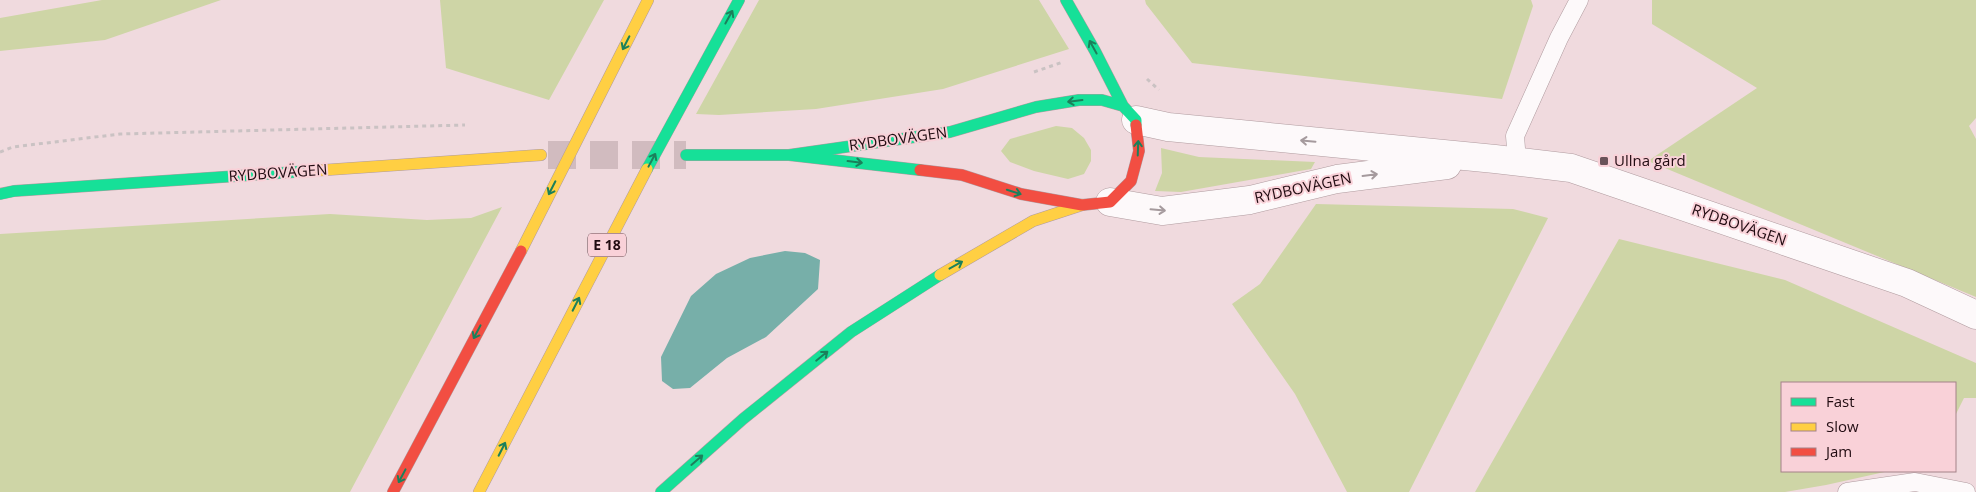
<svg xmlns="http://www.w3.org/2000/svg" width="1976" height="492" font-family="'Open Sans',sans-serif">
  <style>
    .green { fill: #ced5a6 }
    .water { fill: #77afa9 }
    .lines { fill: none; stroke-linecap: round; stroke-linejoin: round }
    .secondary-tunnel { stroke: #d1bbbf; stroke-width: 28; stroke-dasharray: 28 14; stroke-linecap: butt }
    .lane-casing { stroke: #b09b9f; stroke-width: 19 }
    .street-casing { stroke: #b09b9f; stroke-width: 29 }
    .fast-casing { stroke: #b09b9f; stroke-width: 12 }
    .slow-casing { stroke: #b09b9f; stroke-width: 12 }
    .jam-casing { stroke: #b09b9f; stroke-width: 12 }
    .path { stroke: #cac2c3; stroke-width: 3; stroke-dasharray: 4 4; stroke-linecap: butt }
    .lane { stroke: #fdf9fa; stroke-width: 18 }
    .street { stroke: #fdf9fa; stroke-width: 28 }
    .fast { stroke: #16e098; stroke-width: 11 }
    .slow { stroke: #ffcf43; stroke-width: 11 }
    .jam { stroke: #f24e42; stroke-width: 11 }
    .oneway { stroke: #1b805b }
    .oneway2 { stroke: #a59a9d }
    .poi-dot { fill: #695359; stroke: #f9d1d8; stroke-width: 2 }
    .labels { text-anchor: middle; stroke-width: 4; stroke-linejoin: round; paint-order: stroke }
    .shield { fill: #f9d1d8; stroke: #62464d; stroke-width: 1 }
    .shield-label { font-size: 14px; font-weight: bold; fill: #210b11 }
    .street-label { font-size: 15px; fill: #210b11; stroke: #f9d1d8 }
    .poi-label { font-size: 15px; fill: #210b11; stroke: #f9d1d8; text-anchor: start }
  </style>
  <rect width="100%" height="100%" fill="#f0dade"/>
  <path class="green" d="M 102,0 L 221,0 L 105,40 L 0,51 L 0,18 Z
    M 440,0 L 604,0 L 549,100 L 446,68 Z
    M 759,0 L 1039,0 L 1069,49 L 943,89 L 816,109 L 719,115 L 696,114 Z
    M 1145,0 L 1531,0 L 1533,6 L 1502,99 L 1192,63 L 1146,4 Z
    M 1652,0 L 1976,0 L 1976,118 L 1969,126 L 1976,139 L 1976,297 L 1648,161 L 1757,88 L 1652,24 Z
    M 1056,126 L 1072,128 L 1084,138 L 1091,150 L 1091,161 L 1084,174 L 1068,179 L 1034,171 L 1010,162 L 1001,151 L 1010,139 Z
    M 1161,148 L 1199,157 L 1315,162 L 1311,169 L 1181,192 L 1155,191 L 1162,173 Z
    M 1316,204 L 1513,209 L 1548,218 L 1409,492 L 1347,492 L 1295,394 L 1232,304 L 1260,284 Z
    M 502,207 L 350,492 L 0,492 L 0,234 L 330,214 L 427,220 L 471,218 Z
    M 1619,239 L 1785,280 L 1976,363 L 1976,398 L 1964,398 L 1955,416 L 1955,383 L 1782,383 L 1782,471 L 1889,471 L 1826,485 L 1785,492 L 1475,492 Z"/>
  <path class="water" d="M 785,251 L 805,253 L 820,260 L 818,289 L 766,337 L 727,358 L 690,388 L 673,389 L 662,381 L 661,357 L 691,296 L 716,274 L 750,258 Z"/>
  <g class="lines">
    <path class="secondary-tunnel" d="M 548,155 L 686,155"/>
    <defs>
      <path id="lane" d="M 1517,161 L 1515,136 L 1559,38 L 1579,0
        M 1847,492 L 1915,482 L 1966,492"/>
      <path id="street" d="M 1136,120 L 1168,127 L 1495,159 L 1571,168 L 1907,283 L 1976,315
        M 1110,202 L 1162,211 L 1250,200 L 1337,179 L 1447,165"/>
      <path id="fast" d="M 1066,0 L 1095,51 L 1123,106
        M 686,155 L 789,155 L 920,170
        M 789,155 L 950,132 L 1036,107 L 1079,100 L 1102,100 L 1123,106 L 1136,120 L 1136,125
        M 647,169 L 739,0
        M 0,194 L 14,191 L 310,171
        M 661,492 L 743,419 L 851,332 L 940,275"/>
      <path id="slow" d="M 310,171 L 541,155
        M 521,251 L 648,0
        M 940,275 L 1033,221 L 1082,205
        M 479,492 L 647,169"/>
      <path id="jam" d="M 920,170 L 962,175 L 1021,194 L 1082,205 L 1110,202 L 1131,181 L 1139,151 L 1136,125
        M 393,492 L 521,251"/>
    </defs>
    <use href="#lane" class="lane-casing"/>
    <use href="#street" class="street-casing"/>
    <use href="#fast" class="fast-casing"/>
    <use href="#slow" class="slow-casing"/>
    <use href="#jam" class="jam-casing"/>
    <path class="path" d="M 1034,72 L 1063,62
      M 1147,79 L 1159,90
      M 0,152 L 13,147 L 120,134 L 465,125"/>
    <use href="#lane" class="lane"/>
    <use href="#street" class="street"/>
    <use href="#fast" class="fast"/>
    <use href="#slow" class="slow"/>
    <use href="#jam" class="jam"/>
  </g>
  <defs><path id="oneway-shaft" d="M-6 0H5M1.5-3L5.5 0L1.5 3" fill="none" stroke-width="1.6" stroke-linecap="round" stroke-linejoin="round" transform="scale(1.25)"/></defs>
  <g class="oneway">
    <use href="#oneway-shaft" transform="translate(729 17) rotate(-61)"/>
    <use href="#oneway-shaft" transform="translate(626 43) rotate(117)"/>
    <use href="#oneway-shaft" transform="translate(1093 47) rotate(-119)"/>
    <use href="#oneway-shaft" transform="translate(1075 101) rotate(173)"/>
    <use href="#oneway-shaft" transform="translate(1138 148) rotate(-88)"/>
    <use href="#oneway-shaft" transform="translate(652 160) rotate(-62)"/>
    <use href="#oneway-shaft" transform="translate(855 162) rotate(7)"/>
    <use href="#oneway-shaft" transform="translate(552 188) rotate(117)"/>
    <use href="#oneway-shaft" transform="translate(1014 192) rotate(18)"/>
    <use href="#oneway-shaft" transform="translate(956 265) rotate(-29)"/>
    <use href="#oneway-shaft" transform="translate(576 304) rotate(-63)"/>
    <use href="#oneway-shaft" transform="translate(477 332) rotate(118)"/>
    <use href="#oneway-shaft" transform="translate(822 356) rotate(-39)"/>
    <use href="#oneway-shaft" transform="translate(502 449) rotate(-63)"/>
    <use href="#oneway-shaft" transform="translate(697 460) rotate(-41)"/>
    <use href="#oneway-shaft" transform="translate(402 476) rotate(118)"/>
  </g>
  <g class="oneway2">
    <use href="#oneway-shaft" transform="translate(1308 141) rotate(-175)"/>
    <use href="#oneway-shaft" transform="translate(1370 175) rotate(-7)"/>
    <use href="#oneway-shaft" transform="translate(1158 210) rotate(5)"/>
  </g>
  <rect class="poi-dot" x="1599" y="156" width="10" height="10" rx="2.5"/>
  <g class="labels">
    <rect class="shield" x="588" y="233.5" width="38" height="23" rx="4"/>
    <g class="shield-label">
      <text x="607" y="250">E 18</text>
    </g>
    <g class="street-label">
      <text transform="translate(898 139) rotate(-8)" y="5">RYDBOVÄGEN</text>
      <text transform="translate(278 173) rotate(-4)" y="5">RYDBOVÄGEN</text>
      <text transform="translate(1303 188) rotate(-12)" y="5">RYDBOVÄGEN</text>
      <text transform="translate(1739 225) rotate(19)" y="5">RYDBOVÄGEN</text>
    </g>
    <g class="poi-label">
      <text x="1614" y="166">Ullna gård</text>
    </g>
  </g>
  <rect x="1781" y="382" width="175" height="90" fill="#f9d1d8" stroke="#a38288"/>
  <rect x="1791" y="398" width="25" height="8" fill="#16e098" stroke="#a38288"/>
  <text x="1826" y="407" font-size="15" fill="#210b11">Fast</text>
  <rect x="1791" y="423" width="25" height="8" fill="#ffcf43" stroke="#a38288"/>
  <text x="1826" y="432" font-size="15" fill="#210b11">Slow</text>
  <rect x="1791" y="448" width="25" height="8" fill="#f24e42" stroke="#a38288"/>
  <text x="1826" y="457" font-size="15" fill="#210b11">Jam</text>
</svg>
